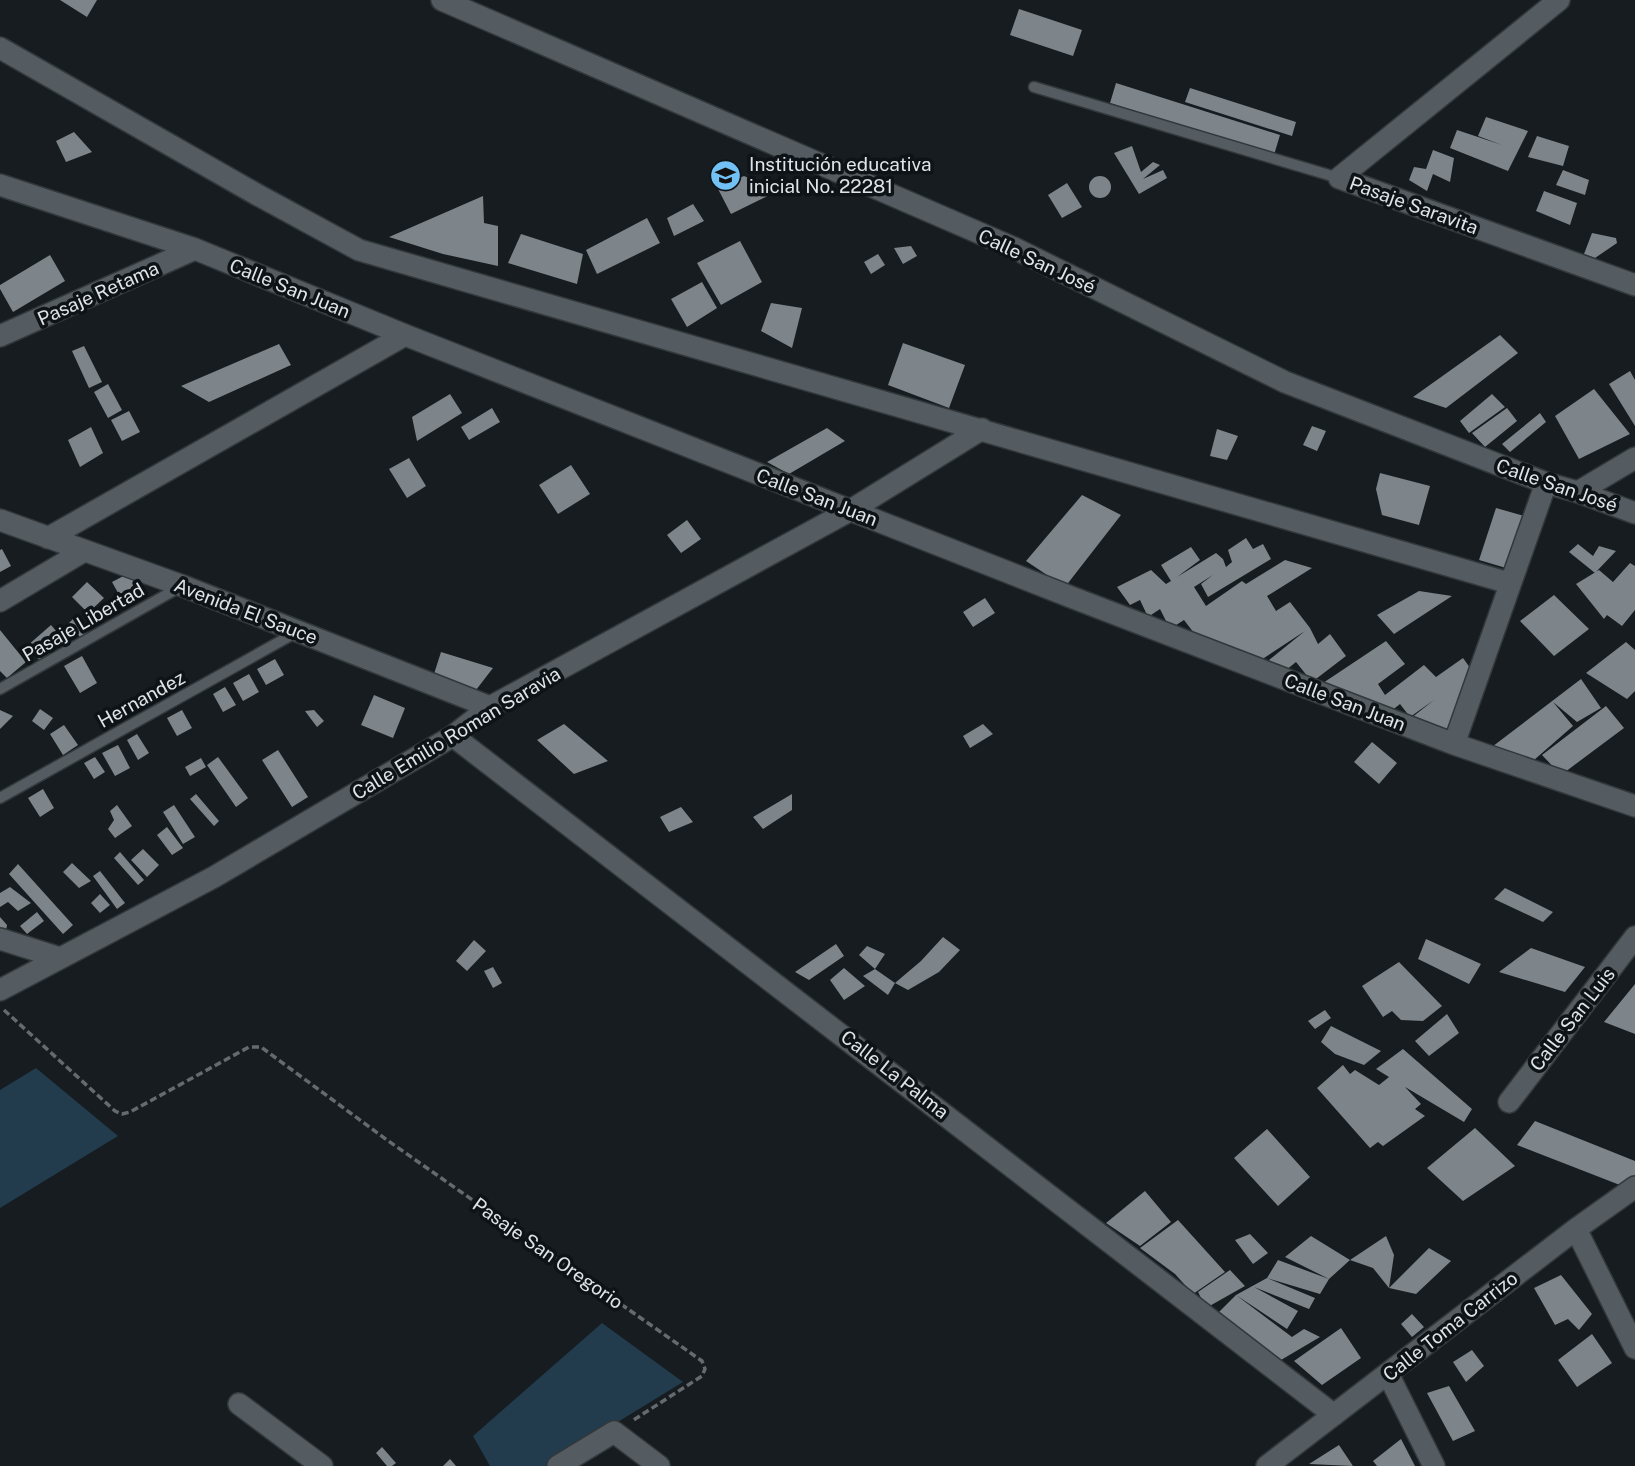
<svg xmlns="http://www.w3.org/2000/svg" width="1635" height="1466" font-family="'Public Sans',sans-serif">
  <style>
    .green { fill: #223c4d }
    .building { fill: #7d858a }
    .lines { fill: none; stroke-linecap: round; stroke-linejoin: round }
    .service-casing { stroke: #33383b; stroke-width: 13 }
    .minor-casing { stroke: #33383b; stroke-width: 24 }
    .path { stroke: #646a6e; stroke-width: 3.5; stroke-dasharray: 7 3.5; stroke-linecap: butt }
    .service { stroke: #555c61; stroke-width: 10 }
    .minor { stroke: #555c61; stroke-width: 21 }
    .labels { text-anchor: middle; stroke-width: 7; stroke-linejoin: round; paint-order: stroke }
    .poi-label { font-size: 19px; fill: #dfe4e7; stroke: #0d1317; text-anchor: start }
    .street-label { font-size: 19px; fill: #dfe4e7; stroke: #0d1317 }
  </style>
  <rect width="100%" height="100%" fill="#161c20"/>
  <path class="green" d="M 36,1068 L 118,1136 L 0,1208 L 0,1090 Z
    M 602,1323 L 683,1382 L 546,1466 L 490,1466 L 473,1436 Z"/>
  <path class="building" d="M 60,0 L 97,0 L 87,17 Z
    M 1019,9 L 1082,30 L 1073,56 L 1010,35 Z
    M 1116,83 L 1280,135 L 1274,155 L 1110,103 Z
    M 1190,88 L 1296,122 L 1292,136 L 1185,102 Z
    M 1486,117 L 1528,131 L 1508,171 L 1450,148 L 1457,130 L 1502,145 L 1478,136 Z
    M 74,132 L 92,152 L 66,162 L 56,141 Z
    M 1537,136 L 1569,146 L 1563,166 L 1528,157 Z
    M 1132,146 L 1141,172 L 1153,162 L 1160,165 L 1143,179 L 1163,170 L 1167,178 L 1139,194 L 1114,153 Z
    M 1433,150 L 1454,158 L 1450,182 L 1433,174 L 1427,191 L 1409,180 L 1414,167 L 1426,169 Z
    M 1563,170 L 1589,180 L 1585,195 L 1556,185 Z
    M 744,176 L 778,191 L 731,214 L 717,187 Z
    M1089 187a11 11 0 1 1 22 0a11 11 0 1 1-22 0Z
    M 1067,183 L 1082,207 L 1062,218 L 1048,195 Z
    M 1544,191 L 1577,203 L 1570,225 L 1536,211 Z
    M 483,196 L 484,223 L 498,226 L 498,266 L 443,254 L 389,237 Z
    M 693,204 L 704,221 L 674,236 L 667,218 Z
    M 647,218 L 660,243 L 597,274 L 586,250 Z
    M 1592,233 L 1616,238 L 1617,243 L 1595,258 L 1584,254 Z
    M 521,234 L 583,254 L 577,284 L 508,263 Z
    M 740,241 L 762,282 L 721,305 L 697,263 Z
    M 911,246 L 917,256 L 903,264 L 894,248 Z
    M 878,254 L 885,265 L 871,274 L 864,262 Z
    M 50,255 L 65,281 L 13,312 L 0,289 L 0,285 Z
    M 702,282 L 717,308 L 687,327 L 671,299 Z
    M 771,303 L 802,308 L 792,348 L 761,331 Z
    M 1500,335 L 1518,353 L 1446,408 L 1413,397 Z
    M 903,343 L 965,365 L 949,408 L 888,385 Z
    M 279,344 L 291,365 L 209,402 L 181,386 Z
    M 84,346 L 102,382 L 89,388 L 72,351 Z
    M 1630,371 L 1635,380 L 1635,426 L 1609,384 Z
    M 108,384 L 122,410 L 108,418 L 94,392 Z
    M 1594,389 L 1630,434 L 1579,459 L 1555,416 Z
    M 450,394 L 462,413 L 417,441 L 412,417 Z
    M 1492,394 L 1505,407 L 1469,433 L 1460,421 Z
    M 492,408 L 500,422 L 469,440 L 461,427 Z
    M 1507,408 L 1517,421 L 1485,447 L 1472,433 Z
    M 129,411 L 140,432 L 122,441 L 111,420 Z
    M 1540,413 L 1546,422 L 1510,452 L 1502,444 Z
    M 1312,426 L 1326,431 L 1317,451 L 1303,445 Z
    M 91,427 L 103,453 L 80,467 L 68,440 Z
    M 827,428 L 845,441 L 789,474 L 767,462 Z
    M 1217,429 L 1238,436 L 1227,460 L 1210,456 Z
    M 409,458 L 426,486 L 407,498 L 389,469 Z
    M 571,465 L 590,494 L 558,514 L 539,485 Z
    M 1380,473 L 1430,486 L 1419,525 L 1382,515 L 1376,489 Z
    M 1082,495 L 1121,515 L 1065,587 L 1026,561 Z
    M 1496,508 L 1528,517 L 1506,568 L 1479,560 Z
    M 687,520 L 701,539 L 681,553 L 667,535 Z
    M 1246,538 L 1253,549 L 1263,544 L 1271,559 L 1208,597 L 1201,584 L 1213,575 L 1194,587 L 1206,606 L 1242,581 L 1246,584 L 1285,560 L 1312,568 L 1267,596 L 1276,611 L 1290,602 L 1310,628 L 1318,644 L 1330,634 L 1346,656 L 1312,682 L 1296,662 L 1280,675 L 1269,660 L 1305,631 L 1252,666 L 1197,637 L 1184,620 L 1170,629 L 1160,609 L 1148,617 L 1140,600 L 1130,605 L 1117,587 L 1151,570 L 1166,584 L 1171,581 L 1161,565 L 1191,547 L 1200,560 L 1177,577 L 1216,553 L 1223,559 L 1226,567 L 1232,562 L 1228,550 Z
    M 1578,544 L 1593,556 L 1599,546 L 1616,551 L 1595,573 L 1569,552 Z
    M 2,549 L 11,566 L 0,572 L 0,550 Z
    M 1630,563 L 1635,566 L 1635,610 L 1622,626 L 1607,615 L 1604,619 L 1576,584 L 1599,570 L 1613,582 Z
    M 131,572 L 141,590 L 122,600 L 112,582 Z
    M 87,582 L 104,598 L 88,613 L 72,597 Z
    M 1419,591 L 1452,596 L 1394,634 L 1377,615 Z
    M 1554,595 L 1589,629 L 1554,656 L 1520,621 Z
    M 985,598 L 995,613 L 973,627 L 963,612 Z
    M 77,615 L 90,629 L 81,638 L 68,624 Z
    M 51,625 L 64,640 L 40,661 L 27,646 Z
    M 0,630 L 26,662 L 7,678 L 0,671 Z
    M 1386,641 L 1405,664 L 1378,684 L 1385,695 L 1424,665 L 1436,677 L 1463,658 L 1473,672 L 1448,734 L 1406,722 L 1434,700 L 1410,717 L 1400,704 L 1386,715 L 1320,685 Z
    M 1626,642 L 1635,650 L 1635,691 L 1627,699 L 1586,673 Z
    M 441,652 L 493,668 L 476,690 L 433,677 Z
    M 82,656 L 97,683 L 80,693 L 64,666 Z
    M 275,659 L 284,675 L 266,685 L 257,669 Z
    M 249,674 L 259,692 L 243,701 L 233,683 Z
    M 1581,679 L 1601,708 L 1577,722 L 1553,702 L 1573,726 L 1526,767 L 1484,753 Z
    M 225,687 L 236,705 L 223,712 L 213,694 Z
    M 374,695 L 405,708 L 393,738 L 361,725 Z
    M 1606,706 L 1624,728 L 1561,775 L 1542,755 Z
    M 40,709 L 53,718 L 44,730 L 32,721 Z
    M 0,710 L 13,716 L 0,729 Z
    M 182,710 L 192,728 L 177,736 L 167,718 Z
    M 314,710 L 324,721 L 317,727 L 305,711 Z
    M 564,724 L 608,761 L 574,774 L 537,740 Z
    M 983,724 L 993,734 L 970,748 L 963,736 Z
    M 64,725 L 78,745 L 63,755 L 50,734 Z
    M 137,734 L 149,753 L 138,760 L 127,740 Z
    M 1372,742 L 1397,763 L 1379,784 L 1354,762 Z
    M 118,745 L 130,768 L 115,776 L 102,753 Z
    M 278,750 L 308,797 L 292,807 L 262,760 Z
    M 95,757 L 105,772 L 94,779 L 84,763 Z
    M 218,757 L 248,798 L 236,807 L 207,765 Z
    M 201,758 L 206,767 L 190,776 L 185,767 Z
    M 43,789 L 54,808 L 40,817 L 28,798 Z
    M 196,794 L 219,821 L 214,826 L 190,799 Z
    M 792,794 L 792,810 L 763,829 L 753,817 Z
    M 117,805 L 132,826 L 115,838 L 108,829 L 114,820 L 110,811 Z
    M 174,805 L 195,837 L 183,844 L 163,812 Z
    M 681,807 L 693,822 L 669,832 L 660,817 Z
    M 167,827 L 183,848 L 172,855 L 157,835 Z
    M 143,849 L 159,865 L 147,877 L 131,860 Z
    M 120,852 L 144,880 L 138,885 L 114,858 Z
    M 72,863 L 91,881 L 79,888 L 63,872 Z
    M 18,864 L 73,925 L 63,934 L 9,874 Z
    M 100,871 L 125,903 L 117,909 L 93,876 Z
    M 10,887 L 31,903 L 18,911 L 8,902 L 0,907 L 0,893 Z
    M 1505,888 L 1553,912 L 1543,922 L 1494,899 Z
    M 100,894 L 110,905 L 100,913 L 91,903 Z
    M 37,912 L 44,921 L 27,934 L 20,926 Z
    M 0,917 L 7,925 L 5,937 L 0,934 Z
    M 943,937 L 960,950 L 939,972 L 908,990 L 895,983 L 921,961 Z
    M 1426,939 L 1481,964 L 1469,984 L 1418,959 Z
    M 474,940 L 486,951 L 467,971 L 456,961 Z
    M 836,944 L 844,956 L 809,980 L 795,972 Z
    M 867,946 L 885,954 L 875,969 L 859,955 Z
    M 1531,948 L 1585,967 L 1565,992 L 1499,972 Z
    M 1399,962 L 1442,1006 L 1423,1021 L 1401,1020 L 1392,1011 L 1383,1017 L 1362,986 Z
    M 493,967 L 502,983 L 493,988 L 484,971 Z
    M 844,968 L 865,986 L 844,1000 L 830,980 Z
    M 875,969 L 895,983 L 888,995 L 863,976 Z
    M 1635,984 L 1635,1034 L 1604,1022 Z
    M 1325,1010 L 1331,1018 L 1315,1029 L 1308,1021 Z
    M 1447,1014 L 1459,1033 L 1429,1056 L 1415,1041 Z
    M 1331,1026 L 1381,1051 L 1364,1065 L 1335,1054 L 1321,1042 Z
    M 1403,1049 L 1472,1109 L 1464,1122 L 1405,1087 L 1421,1104 L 1415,1109 L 1425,1116 L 1383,1146 L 1378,1142 L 1370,1148 L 1317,1088 L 1343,1065 L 1350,1074 L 1355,1070 L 1379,1085 L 1389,1077 L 1376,1069 Z
    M 1535,1121 L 1635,1161 L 1635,1180 L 1625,1187 L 1517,1145 Z
    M 1475,1128 L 1515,1166 L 1463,1201 L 1427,1168 Z
    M 1267,1129 L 1310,1177 L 1278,1206 L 1234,1158 Z
    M 1145,1191 L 1171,1222 L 1140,1246 L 1106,1223 Z
    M 1178,1220 L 1225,1272 L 1193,1294 L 1175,1274 L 1140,1248 Z
    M 1250,1234 L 1268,1253 L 1253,1264 L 1235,1240 Z
    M 1311,1236 L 1350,1260 L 1329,1279 L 1320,1294 L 1267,1278 L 1278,1260 L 1329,1279 L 1285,1257 Z
    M 1386,1236 L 1394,1255 L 1389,1288 L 1373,1268 L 1350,1260 Z
    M 1429,1248 L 1451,1261 L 1416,1294 L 1389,1288 Z
    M 1230,1270 L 1245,1286 L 1206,1308 L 1198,1292 Z
    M 1561,1275 L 1592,1314 L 1579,1330 L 1568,1319 L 1555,1325 L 1534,1288 Z
    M 1267,1278 L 1315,1298 L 1309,1309 L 1254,1287 L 1298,1311 L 1287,1329 L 1236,1295 Z
    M 1236,1295 L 1292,1337 L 1304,1329 L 1320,1337 L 1281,1360 L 1219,1312 Z
    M 1412,1314 L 1424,1327 L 1412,1337 L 1401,1324 Z
    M 1341,1328 L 1361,1358 L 1322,1385 L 1294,1361 Z
    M 1592,1334 L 1612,1363 L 1577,1387 L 1558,1360 Z
    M 1472,1350 L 1484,1366 L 1466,1382 L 1453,1362 Z
    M 1449,1386 L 1475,1431 L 1453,1441 L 1427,1393 Z
    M 1401,1439 L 1415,1466 L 1377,1466 L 1373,1461 Z
    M 1339,1445 L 1353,1466 L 1309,1464 Z
    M 382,1447 L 396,1463 L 392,1466 L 387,1466 L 376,1453 Z
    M 450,1459 L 456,1466 L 443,1466 Z"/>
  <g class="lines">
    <defs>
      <path id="service" d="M 1034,87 L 1339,178
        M 0,689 L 180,587
        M 0,798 L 297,632"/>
      <path id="minor" d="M 442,0 L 1014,248 L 1285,382 L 1546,483 L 1578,492 L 1635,513
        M 1559,0 L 1339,178 L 1635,285
        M 0,48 L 256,194 L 359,250 L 1509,583
        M 0,185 L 195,249 L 405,335 L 1071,597 L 1454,744 L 1635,806
        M 0,336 L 195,249
        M 1578,492 L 1635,458
        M 0,520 L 183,586 L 490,707
        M 48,538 L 405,335
        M 0,601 L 84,551
        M 453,736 L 1334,1415
        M 1454,744 L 1546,483
        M 0,939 L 60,958
        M 0,990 L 214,877 L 453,736 L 490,707 L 851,510 L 982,429
        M 1509,1102 L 1635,937
        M 1576,1229 L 1635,1348
        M 1388,1374 L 1434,1466
        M 239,1404 L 322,1466
        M 558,1466 L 614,1432 L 659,1466
        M 1267,1466 L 1576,1229 L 1635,1187"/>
    </defs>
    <use href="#service" class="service-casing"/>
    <use href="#minor" class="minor-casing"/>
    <path class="path" d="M 4,1010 L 115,1111 L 122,1114 L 130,1112 L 249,1047 L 261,1047 L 387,1140 L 702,1361 L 705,1369 L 702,1376 L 632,1421"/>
    <use href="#service" class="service"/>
    <use href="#minor" class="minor"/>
  </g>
  <defs>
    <symbol id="school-disc" viewBox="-11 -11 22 22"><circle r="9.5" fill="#72c1f5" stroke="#0d1317"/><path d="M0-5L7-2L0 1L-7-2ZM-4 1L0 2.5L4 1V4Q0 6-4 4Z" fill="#111"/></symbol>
  </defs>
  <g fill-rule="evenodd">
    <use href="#school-disc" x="708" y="158" width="35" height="35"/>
  </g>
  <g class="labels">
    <g class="poi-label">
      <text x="749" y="171">Institución educativa<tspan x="749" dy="22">inicial No. 22281</tspan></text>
    </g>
    <g class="street-label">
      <text transform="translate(1414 205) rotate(20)" y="7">Pasaje Saravita</text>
      <text transform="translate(1037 261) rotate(25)" y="7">Calle San José</text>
      <text transform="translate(290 288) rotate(22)" y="7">Calle San Juan</text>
      <text transform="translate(98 293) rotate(-24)" y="7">Pasaje Retama</text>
      <text transform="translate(1557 485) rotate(19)" y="7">Calle San José</text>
      <text transform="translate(817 497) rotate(21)" y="7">Calle San Juan</text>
      <text transform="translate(246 611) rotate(21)" y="7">Avenida El Sauce</text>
      <text transform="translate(83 622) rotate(-30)" y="7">Pasaje Libertad</text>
      <text transform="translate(141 699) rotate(-29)" y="7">Hernandez</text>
      <text transform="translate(1345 702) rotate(21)" y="7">Calle San Juan</text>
      <text transform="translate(456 733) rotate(-31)" y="7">Calle Emilio Roman Saravia</text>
      <text transform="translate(1572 1019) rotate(-52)" y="7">Calle San Luis</text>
      <text transform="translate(895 1074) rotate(38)" y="7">Calle La Palma</text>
      <text transform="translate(548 1253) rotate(35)" y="7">Pasaje San Oregorio</text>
      <text transform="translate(1450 1326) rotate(-38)" y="7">Calle Toma Carrizo</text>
    </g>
  </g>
</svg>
